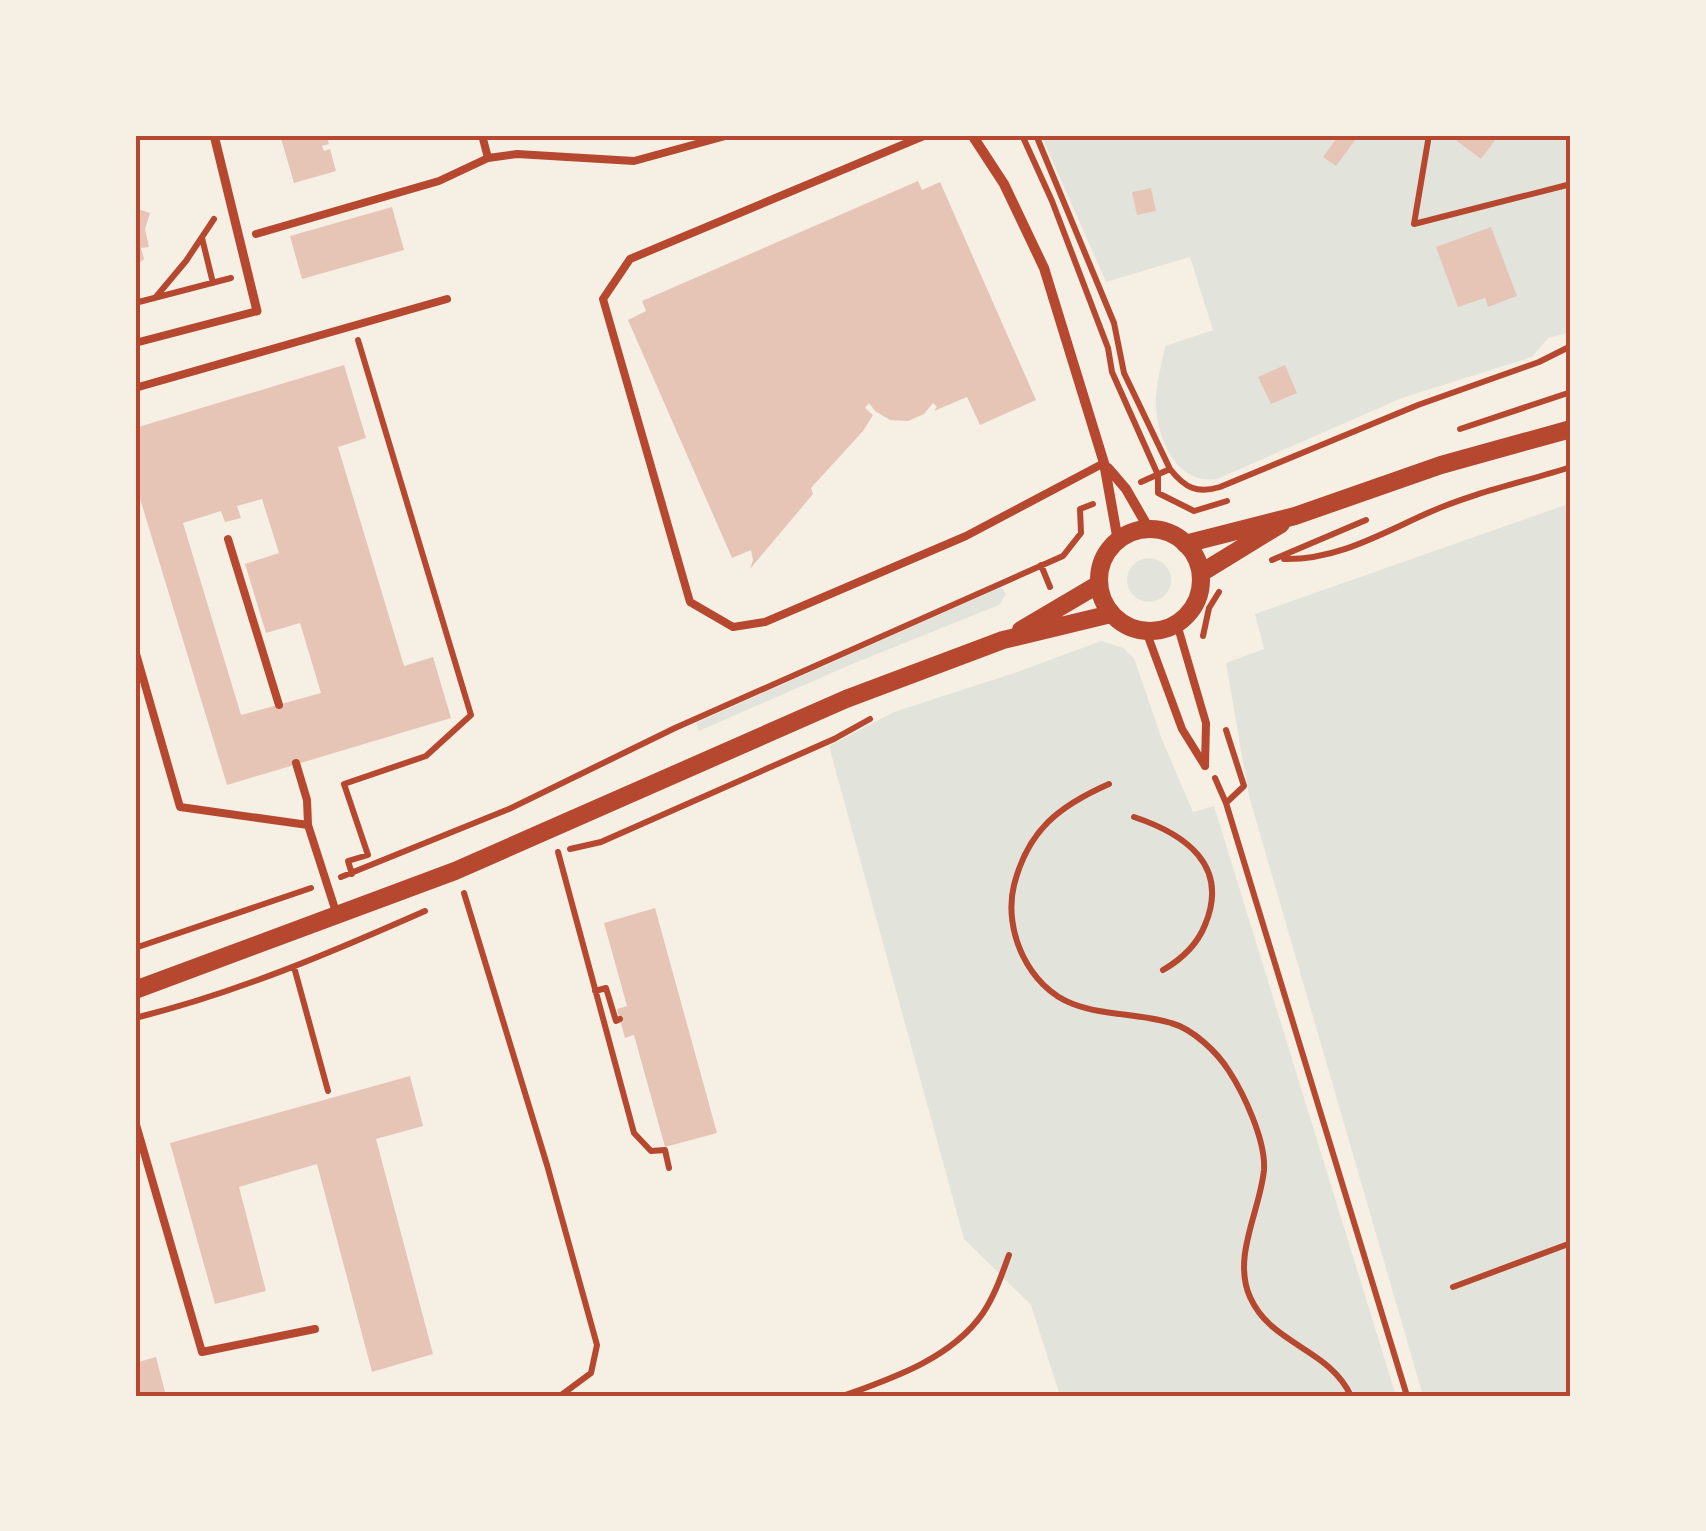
<svg xmlns="http://www.w3.org/2000/svg" width="1706" height="1531" font-family="'PT Sans',sans-serif">
  <style>
    .green { fill: #e2e4dc }
    .building { fill: #e6c5b7; fill-rule: evenodd }
    .lines { fill: none; stroke-linecap: round; stroke-linejoin: round }
    .path { stroke: #b5482f; stroke-width: 6 }
    .service { stroke: #b5482f; stroke-width: 8 }
    .pedestrian { stroke: #b5482f; stroke-width: 9 }
    .minor { stroke: #b5482f; stroke-width: 10 }
    .tertiary { stroke: #b5482f; stroke-width: 18 }
    .neatline { fill: none; stroke: #b5482f; stroke-width: 4 }
  </style>
  <rect width="100%" height="100%" fill="#f6efe4"/>
  <path class="green" d="M 1041,135 L 1571,135 L 1571,332 L 1548,338 L 1532,357 L 1402,398 L 1217,479 C 1178,485 1159,443 1156,409 C 1154,390 1162,365 1165,346 L 1213,330 L 1190,257 L 1106,282 Z
    M 1571,503 L 1571,1396 L 1423,1396 L 1249,796 L 1226,663 L 1264,649 L 1255,614 Z
    M1127 580a22 22 0 1 1 44 0a22 22 0 1 1-44 0Z
    M 1001,587 L 1006,594 L 999,605 L 852,664 L 699,731 L 696,723 Z
    M 1101,641 L 1123,648 L 1134,658 L 1161,737 L 1193,812 L 1214,806 L 1396,1396 L 1060,1396 L 1031,1305 L 964,1239 L 829,746 L 894,712 L 1020,671 Z"/>
  <path class="building" d="M 280,135 L 326,135 L 329,144 L 322,146 L 324,151 L 330,149 L 336,171 L 294,183 Z
    M 1339,135 L 1359,135 L 1336,166 L 1323,157 Z
    M 1449,135 L 1499,135 L 1481,159 Z
    M 918,181 L 922,190 L 940,182 L 1036,400 L 980,425 L 967,397 L 934,411 L 937,407 L 933,403 L 924,414 L 908,421 L 890,420 L 875,411 L 869,403 L 865,408 L 873,415 L 863,431 L 811,488 L 813,494 L 750,569 L 753,560 L 751,550 L 732,558 L 628,320 L 646,311 L 642,301 Z
    M 1151,188 L 1156,211 L 1137,215 L 1132,192 Z
    M 392,207 L 404,250 L 302,279 L 290,236 Z
    M 135,208 L 150,213 L 145,229 L 149,247 L 141,248 L 144,259 L 135,267 Z
    M 1491,227 L 1517,296 L 1488,307 L 1485,298 L 1458,307 L 1436,247 Z
    M 344,365 L 366,438 L 338,447 L 404,666 L 433,657 L 451,718 L 227,785 L 135,482 L 135,428 ZM 262,499 L 279,553 L 245,564 L 266,633 L 300,623 L 321,693 L 241,715 L 183,523 L 221,511 L 225,522 L 241,518 L 237,506 Z
    M 1285,365 L 1297,393 L 1271,404 L 1258,377 Z
    M 655,908 L 717,1133 L 665,1147 L 634,1035 L 625,1038 L 617,1009 L 627,1006 L 604,923 Z
    M 410,1076 L 423,1126 L 376,1139 L 433,1354 L 372,1372 L 317,1164 L 239,1187 L 266,1291 L 215,1304 L 170,1143 Z
    M 156,1357 L 166,1396 L 135,1396 L 135,1363 Z"/>
  <g class="lines">
    <path class="path" d="M 1022,135 L 1052,201 L 1108,348 L 1112,372 L 1158,475 L 1158,493 L 1194,511 L 1227,501
      M 1036,135 L 1114,323 L 1124,373 L 1170,469
      M 1429,135 L 1414,224 L 1571,184
      M 202,238 L 213,283
      M 155,298 L 186,261 L 214,219
      M 135,303 L 231,278
      M 1460,429 L 1571,392
      M 1141,482 L 1170,469 C 1185,488 1197,494 1220,487 L 1418,405 L 1539,362 L 1571,346
      M 1284,559 C 1338,560 1382,533 1430,512 C 1475,492 1524,482 1571,467
      M 1272,560 L 1366,520
      M 1041,565 L 1050,587
      M 1203,636 L 1209,608 L 1219,592
      M 1226,730 L 1244,786 L 1226,803
      M 1215,778 L 1226,803 L 1407,1396
      M 1109,784 C 1059,806 1028,830 1014,885 C 1003,930 1028,987 1073,1004 C 1105,1016 1139,1013 1171,1023 C 1193,1029 1217,1052 1229,1071 C 1244,1094 1266,1141 1264,1170 C 1260,1211 1232,1257 1250,1297 C 1271,1345 1329,1348 1351,1396
      M 1134,817 C 1185,834 1230,865 1205,925 C 1197,945 1182,959 1163,970
      M 570,849 L 601,842 L 834,739 L 870,719
      M 558,852 L 634,1133 L 651,1151 L 665,1150 L 669,1168
      M 352,874 L 348,861 L 368,855 L 344,784 L 426,756 L 471,715 L 358,340
      M 341,877 L 509,809 L 675,728 L 1063,556 L 1081,533 L 1080,509 L 1093,504
      M 464,893 L 547,1165 L 597,1345 L 591,1373 L 560,1396
      M 135,948 L 311,888
      M 294,967 L 328,1091
      M 595,991 L 606,988 L 616,1021 L 620,1019
      M 135,1018 C 236,993 330,953 425,911
      M 1453,1287 L 1571,1243
      M 843,1396 C 893,1378 952,1358 983,1313 C 995,1295 1002,1274 1009,1255"/>
    <path class="service" d="M 482,135 L 488,158
      M 926,135 L 630,259 L 603,299 L 690,602 L 733,627 L 765,622 L 966,536 L 1104,463
      M 256,234 L 439,181 L 488,158 L 517,154 L 634,161 L 729,135
      M 135,343 L 257,311
      M 135,388 L 447,299
      M 228,539 L 279,705
      M 1177,624 L 1206,723 L 1205,766
      M 1146,631 L 1182,729 L 1205,766
      M 135,650 L 180,807 L 308,825
      M 296,763 L 307,800 L 308,825 L 336,912
      M 135,1121 L 202,1352 L 315,1329"/>
    <path class="pedestrian" d="M 214,135 L 257,311"/>
    <path class="minor" d="M 972,135 L 1004,184 L 1044,268 L 1104,463 L 1118,541
      M 1108,468 L 1126,489 L 1149,529"/>
    <path class="tertiary" d="M1099 580a51 51 0 1 1 102 0a51 51 0 1 1-102 0Z
      M 1185,544 L 1295,516 L 1441,465 L 1571,429
      M 1201,573 L 1281,524
      M 1021,630 L 1099,584
      M 135,990 L 455,871 L 846,699 L 1003,640 L 1111,614"/>
  </g>
  <rect width="1706" height="1531" fill="none" stroke="#f6efe4" stroke-width="275"/>
  <rect x="138" y="138" width="1430" height="1256" class="neatline"/>
</svg>
